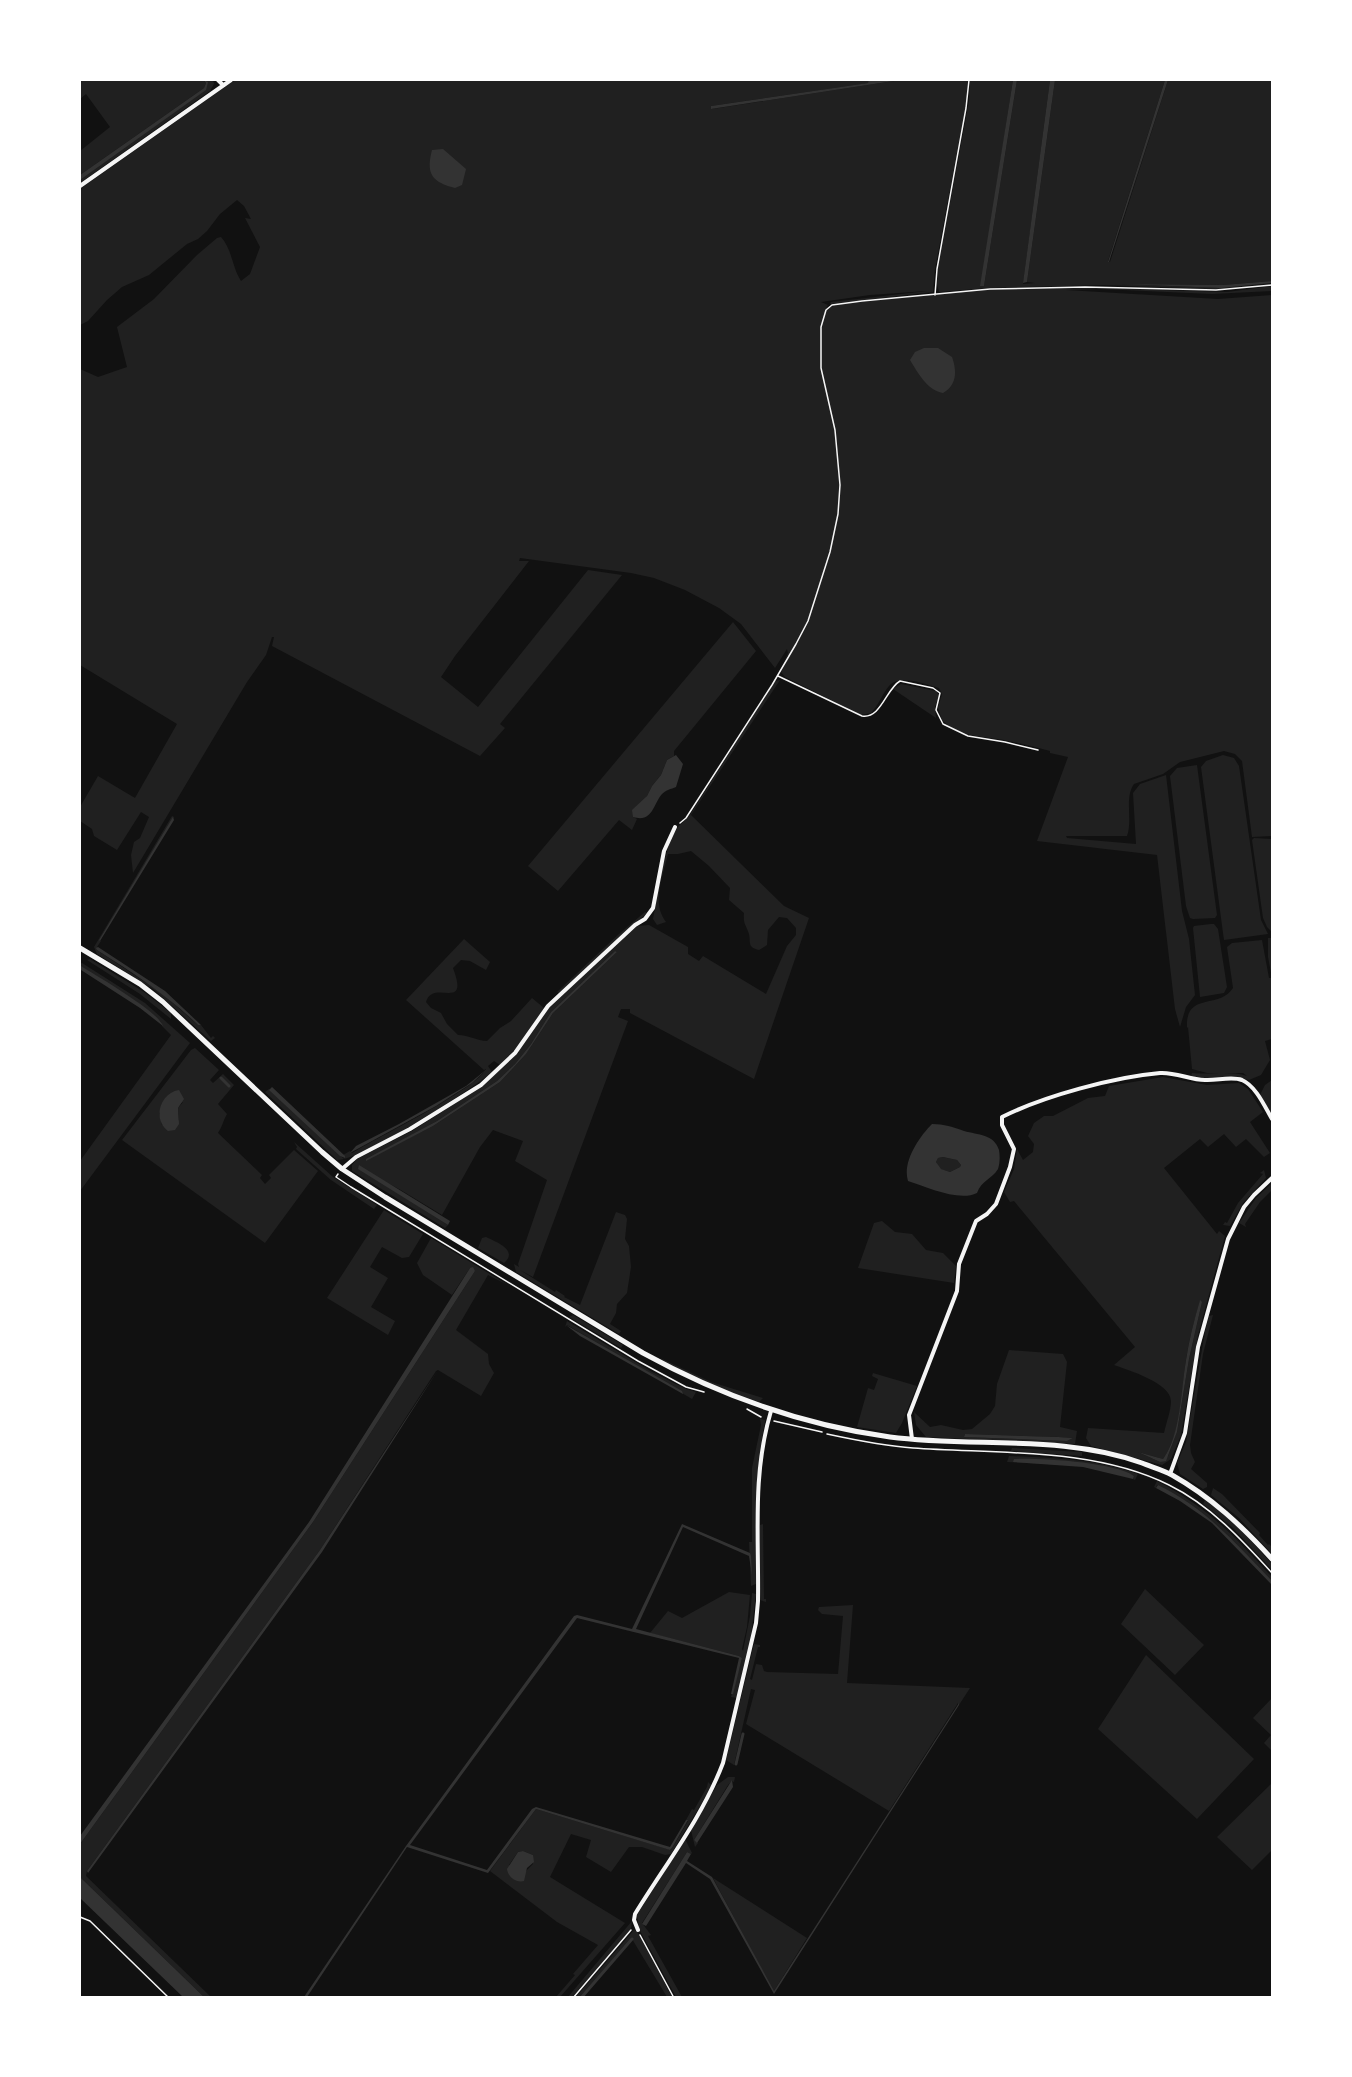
<svg xmlns="http://www.w3.org/2000/svg" width="1352" height="2077" font-family="Overpass,sans-serif">
  <style>
    .green { fill: #202020; fill-rule: evenodd }
    .water { fill: #333; fill-rule: evenodd }
    .lines { fill: none; stroke-linecap: round; stroke-linejoin: round }
    .stream { stroke: #333; stroke-width: 3 }
    .path { stroke: #f5f5f5; stroke-width: 1.5 }
    .minor { stroke: #f5f5f5; stroke-width: 4 }
    .tertiary { stroke: #f5f5f5; stroke-width: 5 }
  </style>
  <rect width="100%" height="100%" fill="#111"/>
  <path class="green" d="M 80,80 L 204,80 L 206,83 L 204,88 L 80,175 L 80,151 L 110,127 L 86,94 L 80,99 Z
    M 207,80 L 213,80 L 214,84 L 210,91 L 80,183 L 80,180 L 205,90 Z
    M 235,80 L 869,80 L 869,83 L 711,106 L 712,109 L 900,80 L 968,80 L 967,99 L 935,269 L 933,292 L 830,304 L 831,302 L 840,301 L 927,291 L 870,295 L 821,302 L 828,305 L 826,308 L 842,304 L 987,289 L 1101,288 L 1227,292 L 1272,286 L 1272,291 L 1212,294 L 1100,289 L 1066,290 L 1218,299 L 1272,295 L 1272,836 L 1252,837 L 1242,761 L 1235,754 L 1224,751 L 1180,762 L 1163,774 L 1134,784 C 1124,798 1133,820 1127,836 L 1066,836 L 1067,838 L 1136,844 L 1133,793 L 1140,784 L 1166,775 L 1182,911 L 1189,939 L 1195,995 L 1186,1007 L 1180,1027 L 1175,1009 L 1157,855 L 1037,841 L 1068,757 L 1050,753 L 1050,751 C 1035,747 1019,743 1004,740 C 982,736 959,737 942,720 L 938,708 L 942,694 L 939,688 C 926,684 899,674 889,686 C 882,694 879,705 871,713 L 861,715 L 785,677 L 781,672 L 789,657 L 788,655 L 784,662 L 788,653 L 787,649 L 775,668 L 741,624 L 719,608 L 685,590 L 654,578 L 631,573 L 520,558 L 519,561 L 529,561 L 455,656 L 441,677 L 478,707 L 588,570 L 622,575 L 500,724 L 505,728 L 480,756 L 272,646 L 274,637 L 272,637 L 266,655 L 247,682 L 133,873 L 131,855 L 134,842 L 140,838 L 149,817 L 141,812 L 117,850 L 94,836 L 92,829 L 80,821 L 80,807 L 98,776 L 135,798 L 177,724 L 80,665 L 80,369 L 98,377 L 127,367 L 117,327 L 154,299 L 197,255 L 217,238 L 221,237 C 232,249 232,267 241,281 L 250,274 L 260,247 L 245,218 L 251,219 L 244,206 L 237,200 L 220,214 L 207,231 L 198,239 L 187,244 L 149,275 L 122,287 L 107,300 L 88,321 L 80,325 L 80,189 Z
    M 970,80 L 1013,80 L 981,286 L 984,286 L 1017,80 L 1050,80 L 1023,284 L 1035,283 L 1027,282 L 1055,80 L 1165,80 L 1108,261 L 1110,262 L 1168,80 L 1272,80 L 1272,281 L 1223,285 L 1121,284 L 1221,288 L 1272,284 L 1216,289 L 1102,285 L 988,288 L 939,292 L 937,284 L 938,268 L 969,101 Z
    M 733,622 L 756,651 L 674,751 L 674,756 L 667,760 L 661,775 L 652,786 L 647,796 L 633,817 L 637,819 L 632,830 L 619,820 L 558,891 L 528,866 Z
    M 780,680 L 691,815 L 784,906 L 809,918 L 754,1079 L 630,1013 L 630,1009 L 621,1009 L 618,1017 L 628,1021 L 533,1277 L 520,1270 L 552,1290 L 555,1292 L 556,1290 L 565,1296 L 564,1297 L 580,1305 L 616,1212 L 625,1215 L 627,1219 L 625,1239 L 629,1246 L 631,1267 L 627,1293 L 617,1304 L 616,1313 L 610,1324 L 621,1331 L 619,1334 L 516,1272 L 514,1264 L 519,1267 L 518,1264 L 547,1180 L 515,1161 L 523,1141 L 493,1130 L 480,1147 L 442,1215 L 399,1189 L 357,1167 L 448,1225 L 445,1228 L 352,1171 L 352,1165 L 357,1159 L 412,1131 L 481,1087 L 517,1054 L 549,1008 L 637,926 L 649,925 L 688,947 L 688,954 L 699,961 L 703,956 L 766,994 L 787,946 L 796,935 L 796,928 L 787,918 L 779,917 L 768,930 L 767,945 L 759,950 C 747,947 751,943 749,934 C 746,924 743,925 744,913 L 729,900 L 730,888 L 709,866 L 691,851 L 678,854 L 668,854 C 663,875 651,903 666,922 L 657,925 L 653,919 L 662,869 L 669,844 L 677,828 L 690,815 L 775,681 ZM 615,951 L 617,952 L 553,1013 L 526,1054 L 500,1082 L 433,1126 L 366,1160 L 437,1121 L 497,1081 L 515,1064 L 531,1044 L 551,1012 Z
    M 901,684 L 936,691 L 939,695 L 935,707 L 936,718 L 893,689 Z
    M 1223,755 L 1234,758 L 1239,766 L 1261,920 L 1268,934 L 1224,940 L 1223,933 L 1201,767 L 1206,761 Z
    M 1197,765 L 1217,915 L 1215,918 L 1193,919 L 1190,918 L 1186,906 L 1170,776 L 1177,768 Z
    M 172,816 L 174,817 L 99,940 L 101,941 L 97,947 L 97,950 L 163,994 L 198,1025 L 201,1025 L 211,1038 L 213,1036 L 215,1038 L 211,1041 L 153,989 L 97,954 L 94,947 Z
    M 1254,838 L 1272,839 L 1272,932 L 1267,927 L 1263,918 L 1252,840 Z
    M 645,912 L 647,913 L 559,993 L 557,992 L 619,934 Z
    M 1211,924 L 1214,924 L 1218,929 L 1227,987 L 1224,993 L 1200,997 L 1193,928 L 1194,926 Z
    M 1268,938 L 1272,938 L 1272,1039 L 1265,1041 L 1270,1060 L 1261,1075 L 1249,1080 L 1236,1077 L 1214,1079 L 1191,1076 L 1192,1073 C 1209,1075 1230,1070 1247,1076 L 1243,1073 L 1207,1073 L 1192,1069 L 1188,1027 L 1187,1028 C 1185,991 1219,1010 1233,988 L 1227,947 L 1232,943 L 1262,940 L 1269,978 L 1272,978 L 1268,957 Z
    M 464,939 L 490,962 L 486,970 L 470,961 L 461,960 L 453,968 C 470,1013 433,978 426,1002 L 431,1008 L 441,1013 L 447,1024 L 458,1035 C 469,1035 477,1041 487,1041 L 500,1028 L 511,1021 L 532,998 L 544,1008 L 519,1045 L 500,1065 L 494,1061 L 488,1066 L 492,1072 C 471,1090 361,1161 337,1160 L 265,1092 L 269,1089 L 272,1090 L 344,1159 L 345,1157 L 343,1155 L 350,1151 L 352,1153 C 378,1137 475,1090 486,1069 L 484,1070 L 406,1000 Z
    M 90,959 L 144,992 L 171,1013 L 171,1019 L 140,994 L 87,960 Z
    M 82,963 L 145,1003 L 190,1043 L 80,1191 L 80,1161 L 171,1035 L 162,1026 L 161,1022 L 82,967 L 80,968 L 80,964 Z
    M 195,1048 L 219,1070 L 210,1080 L 213,1083 L 223,1074 L 234,1085 L 218,1104 L 227,1114 C 223,1121 222,1127 218,1133 L 262,1175 L 260,1178 L 265,1184 L 271,1178 L 269,1175 L 294,1150 L 318,1171 L 265,1243 L 122,1140 L 191,1050 ZM 183,1102 L 178,1108 L 179,1120 L 162,1125 L 159,1113 Z
    M 1163,1077 L 1207,1085 L 1239,1083 L 1248,1089 L 1263,1112 L 1250,1122 L 1270,1153 L 1264,1157 L 1246,1139 L 1236,1147 L 1224,1134 L 1208,1147 L 1200,1139 L 1164,1168 L 1217,1234 L 1219,1231 L 1225,1236 L 1198,1335 L 1181,1435 L 1171,1459 L 1162,1465 L 1091,1446 L 1086,1438 L 1088,1428 L 1164,1433 C 1166,1423 1171,1411 1171,1401 C 1171,1383 1128,1370 1114,1365 L 1135,1347 L 1014,1201 L 1010,1202 L 1004,1192 L 1014,1169 L 1017,1149 L 1023,1160 L 1033,1152 L 1034,1144 L 1028,1136 L 1034,1123 L 1044,1116 L 1053,1116 L 1088,1098 L 1105,1096 L 1109,1086 ZM 1200,1301 L 1202,1302 L 1189,1359 L 1177,1432 L 1168,1456 L 1160,1462 L 1138,1452 L 1163,1459 C 1182,1433 1181,1391 1186,1360 C 1189,1340 1194,1320 1200,1301 Z
    M 1272,1080 L 1272,1115 L 1260,1095 L 1265,1085 Z
    M 294,1142 L 333,1177 L 377,1205 L 374,1209 L 331,1180 L 296,1149 L 297,1147 Z
    M 943,1157 L 957,1160 L 961,1165 L 960,1167 L 950,1172 L 940,1169 L 936,1162 L 938,1158 Z
    M 1264,1170 L 1266,1178 L 1243,1203 L 1230,1226 L 1223,1225 L 1225,1222 L 1227,1223 L 1238,1203 L 1263,1174 L 1260,1173 Z
    M 1272,1183 L 1272,1190 L 1260,1202 L 1245,1224 L 1246,1227 L 1239,1223 L 1256,1198 Z
    M 384,1210 L 423,1234 L 409,1257 L 402,1258 L 382,1247 L 370,1267 L 388,1278 L 371,1307 L 395,1321 L 388,1335 L 327,1298 Z
    M 882,1221 L 895,1232 L 912,1234 L 926,1250 L 943,1253 L 956,1266 L 954,1283 L 858,1268 L 874,1223 Z
    M 486,1237 C 496,1242 519,1250 504,1263 L 478,1248 L 482,1238 Z
    M 431,1238 L 508,1285 L 488,1275 L 456,1330 L 488,1354 L 489,1364 L 494,1373 L 481,1396 L 438,1370 L 436,1371 L 320,1550 L 87,1871 L 86,1876 L 211,1997 L 204,1997 L 80,1877 L 80,1844 L 313,1522 L 475,1271 L 470,1268 L 452,1295 L 423,1275 L 417,1263 Z
    M 573,1315 L 623,1345 L 621,1348 L 569,1317 Z
    M 1213,1315 L 1203,1354 L 1190,1445 L 1191,1453 L 1195,1462 L 1191,1469 L 1207,1483 L 1207,1487 L 1203,1489 L 1180,1474 L 1177,1463 L 1186,1442 L 1205,1332 L 1209,1316 Z
    M 567,1321 L 652,1372 L 686,1389 L 696,1392 L 692,1399 L 567,1325 L 565,1327 Z
    M 1009,1350 L 1063,1354 L 1067,1362 L 1060,1427 L 1077,1431 L 1075,1444 L 926,1437 L 916,1425 L 914,1412 L 930,1427 L 941,1425 L 963,1430 L 972,1429 L 990,1414 L 995,1406 L 997,1384 ZM 965,1434 L 1058,1437 L 1073,1438 L 1067,1441 L 964,1437 Z
    M 660,1358 L 711,1382 L 763,1398 L 759,1402 C 730,1392 684,1376 660,1358 Z
    M 873,1373 L 917,1386 L 902,1423 L 896,1433 L 857,1427 L 868,1388 L 874,1390 L 878,1379 L 872,1376 Z
    M 760,1419 L 765,1420 L 765,1422 C 754,1476 756,1530 756,1584 L 751,1586 L 749,1542 L 752,1542 L 752,1468 L 761,1425 Z
    M 1012,1448 L 1082,1452 L 1082,1456 L 1011,1451 Z
    M 1009,1456 C 1052,1458 1097,1459 1138,1474 L 1135,1480 L 1133,1479 L 1134,1476 L 1106,1467 L 1007,1462 Z
    M 1157,1481 C 1209,1508 1233,1535 1272,1577 L 1272,1582 C 1235,1541 1207,1512 1157,1485 L 1156,1488 L 1154,1487 Z
    M 1213,1488 L 1222,1494 L 1260,1533 L 1259,1535 L 1268,1545 L 1269,1544 L 1272,1547 L 1272,1554 L 1239,1518 L 1211,1495 Z
    M 1205,1500 C 1231,1517 1252,1542 1272,1564 L 1272,1570 L 1233,1528 L 1203,1504 Z
    M 763,1524 L 764,1599 L 766,1599 L 766,1602 L 760,1600 L 760,1525 Z
    M 1145,1589 L 1204,1645 L 1175,1675 L 1121,1624 Z
    M 729,1592 L 750,1595 L 747,1627 L 742,1649 L 743,1651 L 750,1616 L 752,1593 L 756,1594 L 750,1644 L 737,1698 L 731,1697 L 742,1658 L 739,1656 L 650,1633 L 668,1611 L 682,1618 Z
    M 853,1605 L 847,1683 L 970,1688 L 959,1705 L 958,1703 L 889,1811 L 746,1724 L 755,1690 L 751,1689 L 734,1765 L 726,1760 L 754,1644 L 760,1645 L 760,1647 L 758,1647 L 750,1679 L 752,1680 L 756,1664 L 762,1665 L 764,1671 L 767,1672 L 838,1674 L 843,1616 L 822,1614 L 818,1610 L 819,1607 Z
    M 1146,1655 L 1254,1759 L 1197,1819 L 1098,1729 Z
    M 1272,1698 L 1272,1751 L 1264,1743 L 1271,1735 L 1253,1718 Z
    M 728,1777 L 735,1777 L 734,1782 L 732,1781 L 728,1785 L 694,1840 L 698,1843 L 695,1847 L 691,1830 L 717,1785 Z
    M 708,1782 L 712,1786 L 671,1854 L 665,1855 L 642,1847 L 629,1847 L 611,1872 L 586,1857 L 591,1840 L 571,1834 L 550,1877 L 625,1923 L 560,1997 L 556,1997 L 575,1975 L 573,1974 L 598,1945 L 557,1922 L 490,1871 L 536,1809 L 671,1850 L 688,1821 L 686,1820 L 692,1809 L 694,1810 L 707,1787 ZM 523,1851 L 533,1855 L 533,1864 L 525,1872 L 509,1865 L 518,1852 Z
    M 1272,1783 L 1272,1850 L 1252,1870 L 1217,1837 Z
    M 685,1839 L 692,1853 L 691,1854 L 687,1852 L 642,1923 L 651,1935 L 648,1936 L 682,1997 L 676,1997 L 639,1929 L 637,1915 Z
    M 713,1878 L 807,1938 L 774,1991 L 773,1991 Z
    M 632,1921 L 631,1929 L 572,1997 L 567,1998 Z
    M 634,1930 L 637,1931 L 672,1997 L 667,1997 L 632,1939 L 582,1997 L 575,1998 Z"/>
  <path class="water" d="M 204,80 L 208,82 L 206,90 L 80,180 L 80,175 L 204,88 L 206,83 Z
    M 869,80 L 900,80 L 711,109 L 711,106 L 868,83 Z
    M 1013,80 L 1017,80 L 984,286 L 980,286 Z
    M 1050,80 L 1055,80 L 1027,282 L 1023,283 Z
    M 1165,80 L 1168,80 L 1109,262 L 1108,262 Z
    M 443,149 L 466,169 L 462,185 L 455,188 C 431,182 426,173 432,150 Z
    M 1272,281 L 1272,283 L 1221,288 L 1121,284 L 1223,285 Z
    M 924,348 L 938,348 L 952,357 C 957,371 957,385 943,393 C 927,390 918,373 910,360 L 915,352 Z
    M 676,755 L 683,764 L 676,787 C 671,789 666,790 662,794 C 653,804 653,823 633,817 L 632,810 L 647,796 L 652,786 L 661,775 L 667,760 Z
    M 173,817 L 174,820 L 100,941 L 99,940 Z
    M 98,947 L 165,991 L 201,1025 L 198,1025 C 167,995 133,973 97,950 L 96,948 Z
    M 615,951 L 617,952 L 553,1013 L 526,1054 L 500,1082 L 433,1126 L 366,1161 L 366,1159 L 437,1121 L 497,1081 L 515,1064 L 531,1044 L 551,1012 Z
    M 81,966 C 98,977 158,1011 163,1026 L 140,1008 L 81,970 Z
    M 487,1069 L 472,1083 L 436,1106 L 350,1153 L 356,1146 L 399,1124 L 466,1086 Z
    M 272,1087 L 345,1156 L 345,1158 L 340,1156 L 269,1090 Z
    M 179,1090 L 184,1099 L 178,1108 L 179,1124 L 175,1130 L 168,1131 C 152,1119 160,1093 179,1090 Z
    M 932,1124 C 944,1124 953,1127 964,1131 C 978,1135 994,1134 999,1150 C 1000,1156 1000,1163 998,1169 C 992,1179 981,1181 977,1193 C 959,1202 927,1187 908,1181 C 902,1162 919,1137 932,1124 ZM 943,1157 L 957,1160 L 961,1165 L 960,1167 L 950,1172 L 941,1169 L 936,1162 L 938,1158 Z
    M 359,1165 L 450,1221 L 448,1225 L 358,1169 Z
    M 473,1267 L 475,1271 L 313,1522 L 80,1844 L 80,1836 L 309,1522 L 470,1268 Z
    M 1200,1300 L 1202,1302 L 1189,1359 L 1177,1432 L 1166,1461 L 1160,1462 L 1138,1452 L 1163,1459 C 1181,1435 1181,1389 1186,1360 C 1189,1340 1194,1320 1200,1300 Z
    M 566,1325 L 682,1391 L 683,1394 L 580,1336 Z
    M 438,1370 L 322,1552 L 88,1873 L 87,1871 L 320,1550 Z
    M 965,1434 L 1058,1437 L 1073,1438 L 1067,1441 L 964,1437 Z
    M 1014,1459 C 1041,1458 1113,1462 1134,1476 L 1133,1479 L 1083,1467 L 1013,1462 Z
    M 1158,1485 C 1204,1507 1237,1544 1272,1581 L 1272,1585 L 1212,1523 L 1180,1501 L 1156,1488 Z
    M 682,1524 L 750,1553 L 751,1556 L 752,1575 L 749,1556 L 683,1527 L 636,1629 L 739,1656 L 742,1658 L 733,1694 L 731,1694 L 739,1658 L 577,1618 L 410,1845 L 487,1870 L 532,1809 L 536,1807 L 670,1847 L 686,1820 L 688,1820 L 672,1848 L 670,1850 L 536,1809 L 488,1873 L 407,1847 L 307,1997 L 304,1997 L 406,1846 L 574,1616 L 577,1615 L 632,1629 Z
    M 959,1703 L 959,1705 L 774,1994 L 710,1879 L 686,1863 L 646,1926 L 642,1924 L 687,1852 L 691,1854 L 687,1861 L 712,1877 L 774,1991 Z
    M 732,1780 L 733,1787 L 697,1843 L 694,1840 Z
    M 523,1851 L 533,1855 L 534,1862 L 527,1868 L 524,1881 C 516,1883 508,1877 507,1869 L 518,1852 Z
    M 80,1877 L 204,1997 L 183,1997 L 80,1898 Z"/>
  <g class="lines">
    <path class="stream" d="M 221,1078 L 229,1086
      M 736,1764 L 743,1734
      M 581,1998 L 632,1939"/>
    <path class="path" d="M 935,295 L 937,269 L 966,108 L 969,80
      M 778,676 L 862,716 C 881,719 886,689 900,681 L 933,688 L 940,693 L 936,710 L 943,724 L 968,736 L 1005,742 L 1038,750
      M 680,823 L 686,818 L 772,685 L 796,644 L 808,621 L 830,552 L 838,514 L 840,485 L 835,430 L 821,368 L 821,327 L 826,310 L 832,305 L 862,301 L 990,289 L 1085,287 L 1216,290 L 1272,285
      M 338,1174 L 336,1177 L 351,1187 L 638,1361 L 686,1387 L 704,1392
      M 747,1409 L 761,1417
      M 774,1421 L 822,1432
      M 827,1434 C 855,1440 884,1446 913,1448 C 996,1454 1093,1447 1169,1485 C 1210,1505 1242,1540 1272,1573
      M 80,1917 L 90,1921 L 169,1998
      M 640,1935 L 674,1998
      M 573,1998 L 631,1930"/>
    <path class="minor" d="M 218,80 L 223,85
      M 80,186 L 231,80
      M 342,1169 L 356,1157 L 410,1129 L 481,1085 L 515,1053 L 548,1006 L 635,925 L 645,919 L 653,908 L 664,851 L 675,827
      M 912,1439 L 909,1415 L 957,1291 L 959,1264 L 976,1221 L 987,1214 L 996,1204 L 1010,1167 L 1014,1149 L 1002,1125 L 1002,1117 C 1044,1096 1114,1077 1160,1073 C 1176,1072 1190,1080 1205,1080 C 1216,1081 1231,1076 1242,1080 C 1256,1086 1265,1107 1272,1119
      M 1170,1474 L 1185,1433 L 1198,1347 L 1228,1239 L 1244,1207 L 1254,1195 L 1272,1178
      M 638,1930 L 634,1920 L 635,1914 C 665,1865 702,1818 723,1763 L 756,1623 L 758,1601 C 759,1535 752,1475 771,1411"/>
    <path class="tertiary" d="M 80,948 L 140,984 L 163,1002 L 322,1152 L 342,1169 L 385,1197 L 643,1353 C 721,1396 802,1425 890,1437 C 974,1448 1062,1434 1142,1463 C 1152,1467 1163,1470 1172,1475 C 1211,1497 1242,1526 1272,1559"/>
  </g>
  <rect width="1352" height="2077" fill="none" stroke="#ffffff" stroke-width="162"/>
</svg>
